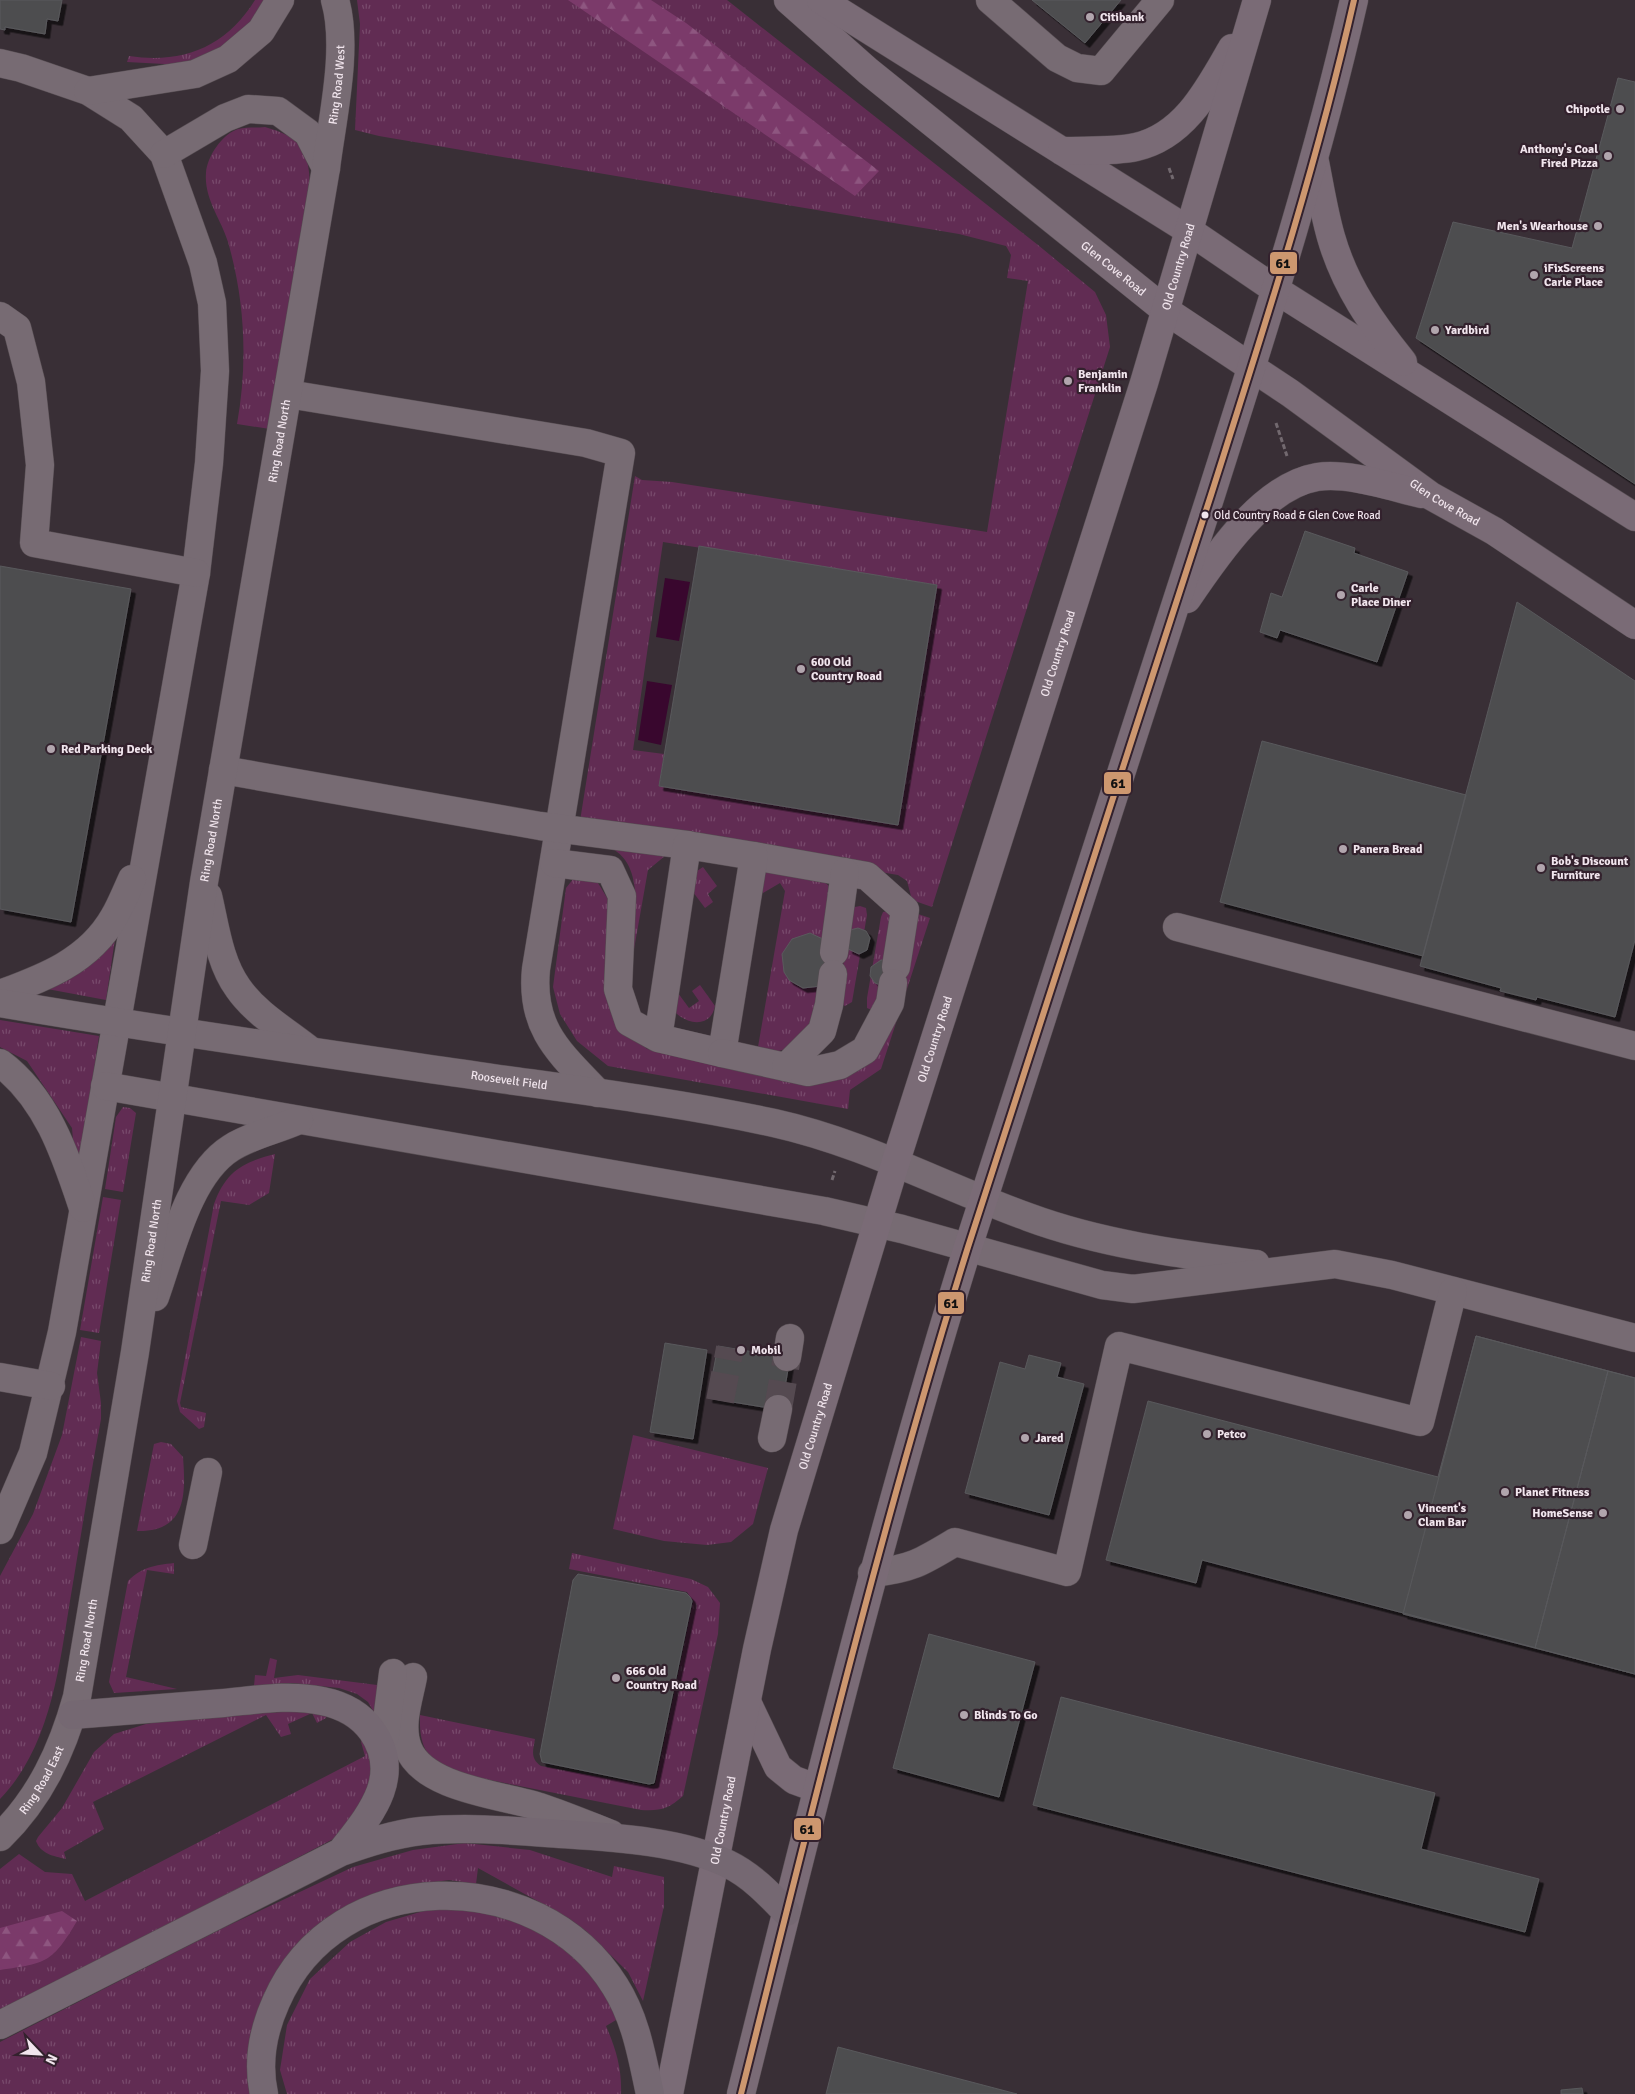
<svg xmlns="http://www.w3.org/2000/svg" width="1635" height="2094" font-family="Signika,sans-serif">
  <style>
    .grass { fill: url(#grass-tufts); fill-rule: evenodd }
    .forest { fill: url(#forest-firs) }
    .water { fill: #39072e }
    .building { fill: #4e4e50; stroke: #59595c; filter: url(#shadow) }
    .lines { fill: none; stroke-linecap: round; stroke-linejoin: round }
    .minor-tunnel { stroke: #554a51; stroke-width: 28; stroke-dasharray: 28 14; stroke-linecap: butt }
    .minor-casing { stroke: #564d52; stroke-width: 29 }
    .major-casing { stroke: #564d52; stroke-width: 29 }
    .highway-casing { stroke: #564d52; stroke-width: 29 }
    .path { stroke: #72696f; stroke-width: 3; stroke-dasharray: 5 2.5; stroke-linecap: butt }
    .minor { stroke: #776b73; stroke-width: 28 }
    .major { stroke: #7a6b76; stroke-width: 28 }
    .highway { stroke: #756872; stroke-width: 28 }
    .bus-1-casing { stroke: #33212d; stroke-width: 10 }
    .bus-1 { stroke: #cd976f; stroke-width: 6 }
    .poi-dot { fill: #b1a5ad; stroke: #33212d; stroke-width: 2 }
    .bus-dot { fill: #f1e5ed; stroke: #33212d; stroke-width: 2 }
    .labels { text-anchor: middle; stroke-width: 4.5; stroke-linejoin: round; paint-order: stroke }
    .bus-label { font-size: 11px; fill: #f1e5ed; stroke: #33212d; text-anchor: start }
    .poi-label { font-size: 12px; font-weight: bold; fill: #f1e5ed; stroke: #33212d; text-anchor: start }
    .street-label { font-size: 12px; fill: #f1e5ed; stroke: #33212d }
    .line-badge { stroke: #33212d; stroke-width: 2 }
    .pale-badge-label { font-size: 14px; text-anchor: middle; font-weight: bold; fill: #111 }
  </style>
  <defs>
    <pattern id="grass-tufts" width="24" height="20" patternUnits="userSpaceOnUse" patternTransform="scale(1.25)"><rect width="24" height="20" fill="#612c53"/><path d="M3 7l-1-3M5 7V3M7 7l1-3M15 17l-1-3M17 17v-4M19 17l1-3" fill="none" stroke="#784a6c"/></pattern>
    <pattern id="forest-firs" width="22" height="20" patternUnits="userSpaceOnUse" patternTransform="scale(1.25)"><rect width="22" height="20" fill="#7b3a6a"/><path d="M5 1l3.5 6h-7zM16 11l3.5 6h-7z" fill="#8e5680"/></pattern>
    <filter id="shadow"><feDropShadow dx="4.5" dy="4.5" stdDeviation="0" flood-color="#0009"/></filter>
  </defs>
  <rect width="100%" height="100%" fill="#392f36"/>
  <path class="grass" d="M 255,0 L 267,0 L 255,20 L 220,50 L 183,65 L 127,62 L 129,56 C 183,64 226,47 255,0 Z
    M 357,0 L 727,0 L 1038,245 L 1095,292 L 1106,315 L 1110,347 L 932,907 L 912,900 L 907,881 L 898,875 L 580,821 L 635,476 L 642,480 L 672,482 L 987,532 L 1028,281 L 1007,278 L 1011,255 L 1006,246 L 959,234 L 379,136 L 355,130 L 360,24 ZM 663,542 L 937,585 L 898,825 L 659,786 L 664,754 L 633,750 Z
    M 265,127 C 300,137 309,148 310,186 L 270,429 L 237,424 C 248,363 245,301 228,242 C 221,219 204,199 206,173 C 207,157 222,134 238,129 C 246,127 257,128 265,127 Z
    M 579,834 L 671,851 L 648,870 L 628,983 L 634,992 L 631,995 L 626,986 L 626,977 C 630,941 652,869 611,848 C 602,843 589,842 578,839 Z
    M 758,866 L 821,879 L 829,886 L 816,1021 L 793,1047 L 775,1052 L 758,1047 L 785,891 L 780,883 L 763,893 Z
    M 703,867 L 717,886 L 708,894 L 713,902 L 705,908 L 690,888 L 697,871 Z
    M 574,878 L 595,878 L 609,901 L 623,1024 L 647,1049 L 819,1077 L 856,1064 L 912,912 L 930,918 L 881,1069 L 850,1090 L 848,1109 L 608,1066 L 577,1041 L 560,1014 L 553,987 L 566,888 Z
    M 860,906 L 866,908 L 867,915 L 852,1002 L 845,1006 L 839,1003 L 838,994 L 852,913 L 855,907 Z
    M 888,911 L 894,913 L 881,1007 L 874,1011 L 867,1008 L 867,998 L 881,917 L 883,912 Z
    M 116,932 L 106,1000 L 42,988 C 85,973 90,968 116,932 Z
    M 700,985 L 715,1006 C 711,1028 687,1025 675,1012 L 675,989 L 689,1008 L 699,1001 L 692,991 Z
    M 0,1020 L 99,1036 L 77,1185 L 72,1128 L 27,1061 L 0,1047 Z
    M 123,1107 L 130,1108 L 136,1113 L 123,1192 L 105,1189 L 116,1117 Z
    M 275,1154 L 269,1193 L 249,1205 L 221,1201 L 180,1403 L 181,1407 L 206,1413 L 204,1427 L 199,1429 L 180,1412 L 177,1401 L 214,1204 C 226,1171 243,1162 275,1154 Z
    M 103,1197 L 121,1200 L 99,1333 L 80,1330 Z
    M 81,1337 L 101,1341 L 97,1373 L 101,1403 L 101,1419 C 91,1473 82,1528 73,1583 C 60,1657 54,1743 0,1799 L 0,1576 L 33,1514 L 62,1435 Z
    M 633,1435 L 768,1468 L 753,1524 L 731,1542 L 707,1545 L 664,1541 L 613,1529 Z
    M 161,1442 L 171,1444 L 183,1457 C 186,1496 186,1532 137,1531 L 154,1444 Z
    M 572,1553 L 691,1579 L 708,1587 L 720,1603 L 718,1634 L 683,1796 C 668,1809 661,1811 641,1810 L 454,1773 C 426,1760 419,1746 420,1715 L 535,1739 C 533,1751 530,1758 541,1766 L 651,1786 L 655,1785 L 693,1601 L 687,1592 L 569,1569 Z
    M 174,1563 L 174,1574 L 147,1570 L 126,1677 L 177,1689 L 114,1693 L 109,1682 L 128,1581 C 142,1567 155,1565 174,1563 Z
    M 270,1658 L 277,1660 L 274,1678 L 298,1675 L 385,1686 L 379,1721 L 368,1702 L 357,1694 L 339,1688 L 292,1683 L 254,1686 L 255,1675 L 266,1676 Z
    M 321,1710 L 327,1715 L 326,1718 L 317,1723 L 312,1713 L 288,1724 L 291,1734 L 281,1737 L 266,1715 L 93,1802 L 104,1829 L 64,1852 L 66,1859 C 53,1856 41,1854 36,1841 L 38,1837 L 62,1808 L 94,1752 L 114,1734 L 146,1724 L 186,1717 Z
    M 363,1738 L 368,1741 L 375,1786 L 339,1836 L 35,1995 L 0,2010 L 0,1869 L 19,1854 L 45,1872 L 72,1874 L 85,1901 L 365,1756 L 361,1742 Z
    M 465,1843 L 530,1850 L 612,1877 L 614,1866 L 664,1877 L 664,1906 L 643,2001 L 628,1972 L 586,1931 L 570,1919 L 478,1868 L 476,1884 L 449,1880 L 413,1885 L 379,1896 L 311,1938 L 254,2094 L 0,2094 L 0,2042 L 223,1928 L 353,1867 L 413,1850 Z
    M 437,1907 L 480,1910 L 526,1922 L 564,1946 L 599,1980 L 621,2017 L 606,2026 C 616,2049 622,2069 621,2094 L 287,2094 L 280,2070 L 287,2025 L 310,1979 L 350,1942 L 386,1922 Z"/>
  <path class="forest" d="M 568,0 L 651,0 L 686,23 L 879,171 L 855,196 Z
    M 62,1911 L 77,1921 C 52,1963 47,1963 0,1970 L 0,1928 Z"/>
  <path class="water" d="M 665,578 L 690,582 L 679,641 L 656,637 Z
    M 647,681 L 672,685 L 661,745 L 638,740 Z"/>
  <path class="building" d="M 0,0 L 62,0 L 58,21 L 47,19 L 45,34 L 5,27 L 5,30 L 0,29 Z
    M 1032,0 L 1121,0 L 1085,43 Z
    M 1618,78 L 1635,82 L 1635,484 L 1416,338 L 1453,222 L 1572,248 Z
    M 1305,531 L 1355,548 L 1354,553 L 1408,572 L 1377,662 L 1280,630 L 1277,638 L 1260,632 L 1271,593 L 1282,597 Z
    M 699,546 L 937,585 L 898,825 L 659,786 Z
    M 0,566 L 131,589 L 71,922 L 0,909 Z
    M 1517,602 L 1635,681 L 1635,940 L 1615,1017 L 1537,997 L 1536,1000 L 1500,991 L 1501,988 L 1420,966 Z
    M 1262,741 L 1466,795 L 1423,956 L 1220,902 Z
    M 858,928 L 866,931 L 870,938 L 867,950 L 859,954 L 848,949 L 850,930 Z
    M 810,933 L 827,941 L 827,981 L 821,986 L 803,988 L 789,980 L 784,972 L 782,954 L 792,939 Z
    M 881,960 L 886,960 L 883,986 L 875,983 L 870,976 L 871,967 Z
    M 1476,1336 L 1635,1378 L 1635,1674 L 1202,1560 L 1196,1583 L 1106,1560 L 1148,1401 L 1438,1477 Z
    M 1476,1336 L 1608,1371 L 1535,1648 L 1403,1614 Z
    M 665,1343 L 707,1350 L 693,1439 L 650,1432 Z
    M 718,1346 L 790,1358 L 781,1410 L 708,1398 Z
    M 1029,1355 L 1061,1363 L 1057,1377 L 1084,1384 L 1049,1515 L 965,1493 L 1000,1362 L 1025,1369 Z
    M 1608,1371 L 1635,1378 L 1635,1674 L 1535,1648 Z
    M 578,1574 L 686,1593 L 690,1597 L 692,1601 L 654,1783 L 649,1784 L 542,1762 L 540,1754 L 573,1580 Z
    M 929,1634 L 1035,1662 L 999,1797 L 893,1768 Z
    M 1061,1697 L 1435,1793 L 1421,1849 L 1539,1879 L 1525,1932 L 1033,1805 Z
    M 838,2047 L 1017,2094 L 826,2094 Z
    M 1582,2088 L 1583,2094 L 1561,2094 L 1561,2090 Z"/>
  <g class="lines">
    <path class="minor-tunnel" d="M 720,1401 L 730,1348
      M 778,1409 L 787,1357"/>
    <defs>
      <g id="minor">
        <path d="M 990,0 L 1057,58 L 1077,68 L 1101,71 L 1160,0"/>
        <path d="M 0,63 L 21,68 L 88,91 L 131,118 L 164,154 L 203,263 L 212,303 L 215,371 L 209,463 L 196,573 L 62,1332 L 33,1453 L 0,1530"/>
        <path d="M 88,91 L 195,74 L 228,59 L 261,31 L 280,0"/>
        <path d="M 164,154 L 225,118 L 248,109 L 278,111 L 308,133 L 326,168"/>
        <path d="M 0,316 L 17,328 L 31,382 L 40,465 L 34,543 L 196,573"/>
        <path d="M 288,394 L 586,443 L 621,453 L 536,969 C 530,1029 560,1053 598,1093"/>
        <path d="M 223,770 L 540,826 L 687,845"/>
        <path d="M 754,856 L 867,876 L 905,910 L 896,967"/>
        <path d="M 554,863 L 610,870 L 622,896 L 618,989 L 629,1022 L 658,1038 L 722,1053 L 754,856 L 687,845 L 658,1038"/>
        <path d="M 208,896 C 215,925 219,962 238,988 C 256,1014 286,1031 311,1051"/>
        <path d="M 1177,927 L 1635,1046"/>
        <path d="M 834,952 L 845,872"/>
        <path d="M 0,994 C 44,978 89,961 114,917 C 121,905 126,892 132,879"/>
        <path id="s1" d="M 0,1003 C 164,1031 328,1054 493,1078 C 586,1091 681,1103 774,1123 C 864,1143 942,1186 1028,1217 C 1101,1244 1179,1254 1256,1264"/>
        <path d="M 722,1053 L 808,1072 L 840,1065 L 865,1050 L 890,1003 L 893,983"/>
        <path d="M 0,1063 C 47,1098 65,1154 83,1208"/>
        <path d="M 786,1067 L 822,1031 L 829,1005 L 833,974"/>
        <path d="M 105,1086 L 824,1211 L 902,1229 L 1102,1285 L 1133,1289 L 1335,1264 L 1392,1275 L 1635,1338"/>
        <path d="M 155,1297 C 172,1250 188,1175 231,1148 C 251,1135 277,1130 299,1120"/>
        <path d="M 787,1357 L 790,1338"/>
        <path d="M 0,1377 L 51,1386"/>
        <path d="M 772,1438 L 778,1409"/>
        <path d="M 193,1545 L 208,1472"/>
        <path d="M 872,1573 C 911,1569 922,1562 955,1542 L 1067,1572 L 1119,1346 L 1420,1422 L 1453,1291"/>
        <path d="M 413,1677 C 409,1699 399,1725 408,1748 C 424,1789 503,1795 540,1807 C 564,1815 588,1825 611,1834"/>
        <path d="M 385,1736 L 393,1673"/>
        <path id="s2" d="M 0,1837 C 40,1798 62,1751 77,1697 L 135,1352 L 204,882 L 326,168 C 332,119 349,48 335,0"/>
      </g>
      <g id="major">
        <path id="s3" d="M 788,0 L 868,71 L 1165,310 L 1290,393 L 1431,496 L 1494,531 L 1635,625"/>
        <path d="M 821,0 L 1188,230 L 1276,290 L 1635,517"/>
        <path d="M 1062,151 C 1086,150 1113,152 1136,147 C 1185,136 1209,88 1232,48"/>
        <path d="M 1315,162 C 1320,187 1324,213 1331,237 C 1345,286 1372,324 1403,362"/>
        <path d="M 1187,599 C 1216,556 1263,486 1317,477 C 1348,472 1391,487 1422,494"/>
        <path d="M 747,1702 L 778,1767 L 794,1780 L 816,1788"/>
        <path id="s4" d="M 669,2094 L 757,1649 L 784,1530 L 896,1161 L 1144,383 L 1257,0"/>
        <path d="M 741,2094 C 812,1810 881,1526 968,1247 C 1047,995 1131,746 1211,495 C 1263,331 1316,168 1354,0"/>
      </g>
      <path id="highway" d="M 72,1715 C 123,1711 173,1707 224,1703 C 256,1700 290,1694 322,1701 C 342,1705 360,1714 372,1731 C 404,1777 369,1816 341,1852
        M 0,2025 L 341,1852 C 367,1843 394,1834 421,1831 C 463,1827 505,1830 546,1833 C 603,1837 677,1839 728,1864 C 751,1875 769,1894 786,1912
        M 264,2094 C 257,2062 263,2031 276,2002 C 336,1863 538,1863 615,1986 C 636,2019 642,2057 650,2094"/>
    </defs>
    <use href="#minor" class="minor-casing"/>
    <use href="#major" class="major-casing"/>
    <use href="#highway" class="highway-casing"/>
    <path class="path" d="M 1169,168 L 1173,179
      M 1276,423 L 1287,456
      M 832,1180 L 835,1171"/>
    <use href="#minor" class="minor"/>
    <use href="#major" class="major"/>
    <use href="#highway" class="highway"/>
    <defs>
      <path id="bus-1" d="M 741,2094 C 812,1810 881,1526 968,1247 C 1047,995 1131,746 1211,495 C 1263,331 1316,168 1354,0"/>
    </defs>
    <use href="#bus-1" class="bus-1-casing"/>
    <use href="#bus-1" class="bus-1"/>
  </g>
  <g class="poi-dot">
    <circle cx="1090" cy="17" r="5"/>
    <circle cx="1620" cy="109" r="5"/>
    <circle cx="1608" cy="156" r="5"/>
    <circle cx="1598" cy="226" r="5"/>
    <circle cx="1534" cy="275" r="5"/>
    <circle cx="1435" cy="330" r="5"/>
    <circle cx="1068" cy="381" r="5"/>
    <circle cx="1341" cy="595" r="5"/>
    <circle cx="801" cy="669" r="5"/>
    <circle cx="51" cy="749" r="5"/>
    <circle cx="1343" cy="849" r="5"/>
    <circle cx="1541" cy="868" r="5"/>
    <circle cx="741" cy="1350" r="5"/>
    <circle cx="1207" cy="1434" r="5"/>
    <circle cx="1025" cy="1438" r="5"/>
    <circle cx="1505" cy="1492" r="5"/>
    <circle cx="1603" cy="1513" r="5"/>
    <circle cx="1408" cy="1515" r="5"/>
    <circle cx="616" cy="1678" r="5"/>
    <circle cx="964" cy="1715" r="5"/>
  </g>
  <circle class="bus-dot" cx="1205" cy="515" r="4.5"/>
  <g class="labels">
    <g class="bus-label">
      <text x="1214" y="519">Old Country Road &amp; Glen Cove Road</text>
    </g>
    <g class="poi-label">
      <text x="1100" y="21">Citibank</text>
      <text x="1610" y="113" text-anchor="end">Chipotle</text>
      <text x="1598" y="153" text-anchor="end">Anthony's Coal<tspan x="1598" dy="14">Fired Pizza</tspan></text>
      <text x="1588" y="230" text-anchor="end">Men's Wearhouse</text>
      <text x="1544" y="272">iFixScreens<tspan x="1544" dy="14">Carle Place</tspan></text>
      <text x="1445" y="334">Yardbird</text>
      <text x="1078" y="378">Benjamin<tspan x="1078" dy="14">Franklin</tspan></text>
      <text x="1351" y="592">Carle<tspan x="1351" dy="14">Place Diner</tspan></text>
      <text x="811" y="666">600 Old<tspan x="811" dy="14">Country Road</tspan></text>
      <text x="61" y="753">Red Parking Deck</text>
      <text x="1353" y="853">Panera Bread</text>
      <text x="1551" y="865">Bob's Discount<tspan x="1551" dy="14">Furniture</tspan></text>
      <text x="751" y="1354">Mobil</text>
      <text x="1217" y="1438">Petco</text>
      <text x="1035" y="1442">Jared</text>
      <text x="1515" y="1496">Planet Fitness</text>
      <text x="1418" y="1512">Vincent's<tspan x="1418" dy="14">Clam Bar</tspan></text>
      <text x="1593" y="1517" text-anchor="end">HomeSense</text>
      <text x="626" y="1675">666 Old<tspan x="626" dy="14">Country Road</tspan></text>
      <text x="974" y="1719">Blinds To Go</text>
    </g>
    <g class="street-label">
      <text dy="4" stroke="none"><textPath href="#s2" startOffset="1795">Ring Road West</textPath></text>
      <text dy="4" stroke="none"><textPath href="#s4" startOffset="1899">Old Country Road</textPath></text>
      <text dy="4" stroke="none"><textPath href="#s3" startOffset="422">Glen Cove Road</textPath></text>
      <text dy="4" stroke="none"><textPath href="#s2" startOffset="1434">Ring Road North</textPath></text>
      <text dy="4" stroke="none"><textPath href="#s3" startOffset="828">Glen Cove Road</textPath></text>
      <text dy="4" stroke="none"><textPath href="#s4" startOffset="1494">Old Country Road</textPath></text>
      <text dy="4" stroke="none"><textPath href="#s2" startOffset="1029">Ring Road North</textPath></text>
      <text dy="4" stroke="none"><textPath href="#s4" startOffset="1089">Old Country Road</textPath></text>
      <text dy="4" stroke="none"><textPath href="#s1" startOffset="515">Roosevelt Field</textPath></text>
      <text dy="4" stroke="none"><textPath href="#s2" startOffset="624">Ring Road North</textPath></text>
      <text dy="4" stroke="none"><textPath href="#s4" startOffset="684">Old Country Road</textPath></text>
      <text dy="4" stroke="none"><textPath href="#s2" startOffset="219">Ring Road North</textPath></text>
      <text dy="4" stroke="none"><textPath href="#s2" startOffset="71">Ring Road East</textPath></text>
      <text dy="4" stroke="none"><textPath href="#s4" startOffset="279">Old Country Road</textPath></text>
    </g>
  </g>
  <g class="line-badge">
    <rect x="1269" y="251" width="29" height="24" rx="5" fill="#cd976f"/>
    <rect x="1103" y="771" width="29" height="24" rx="5" fill="#cd976f"/>
    <rect x="937" y="1291" width="28" height="24" rx="5" fill="#cd976f"/>
    <rect x="793" y="1817" width="29" height="24" rx="5" fill="#cd976f"/>
  </g>
  <g class="pale-badge-label">
    <text x="1283" y="268">61</text>
    <text x="1118" y="788">61</text>
    <text x="951" y="1308">61</text>
    <text x="807" y="1834">61</text>
  </g>
  <g transform="translate(40 2054) rotate(115)" stroke="#33212d" stroke-width="4" paint-order="stroke">
  <path d="M0-4L9 19L0 12L-9 19Z" fill="#f1e5ed"/>
  <text y="-8" font-size="14" font-weight="bold" text-anchor="middle" fill="#f1e5ed">N</text>
  </g>
</svg>
